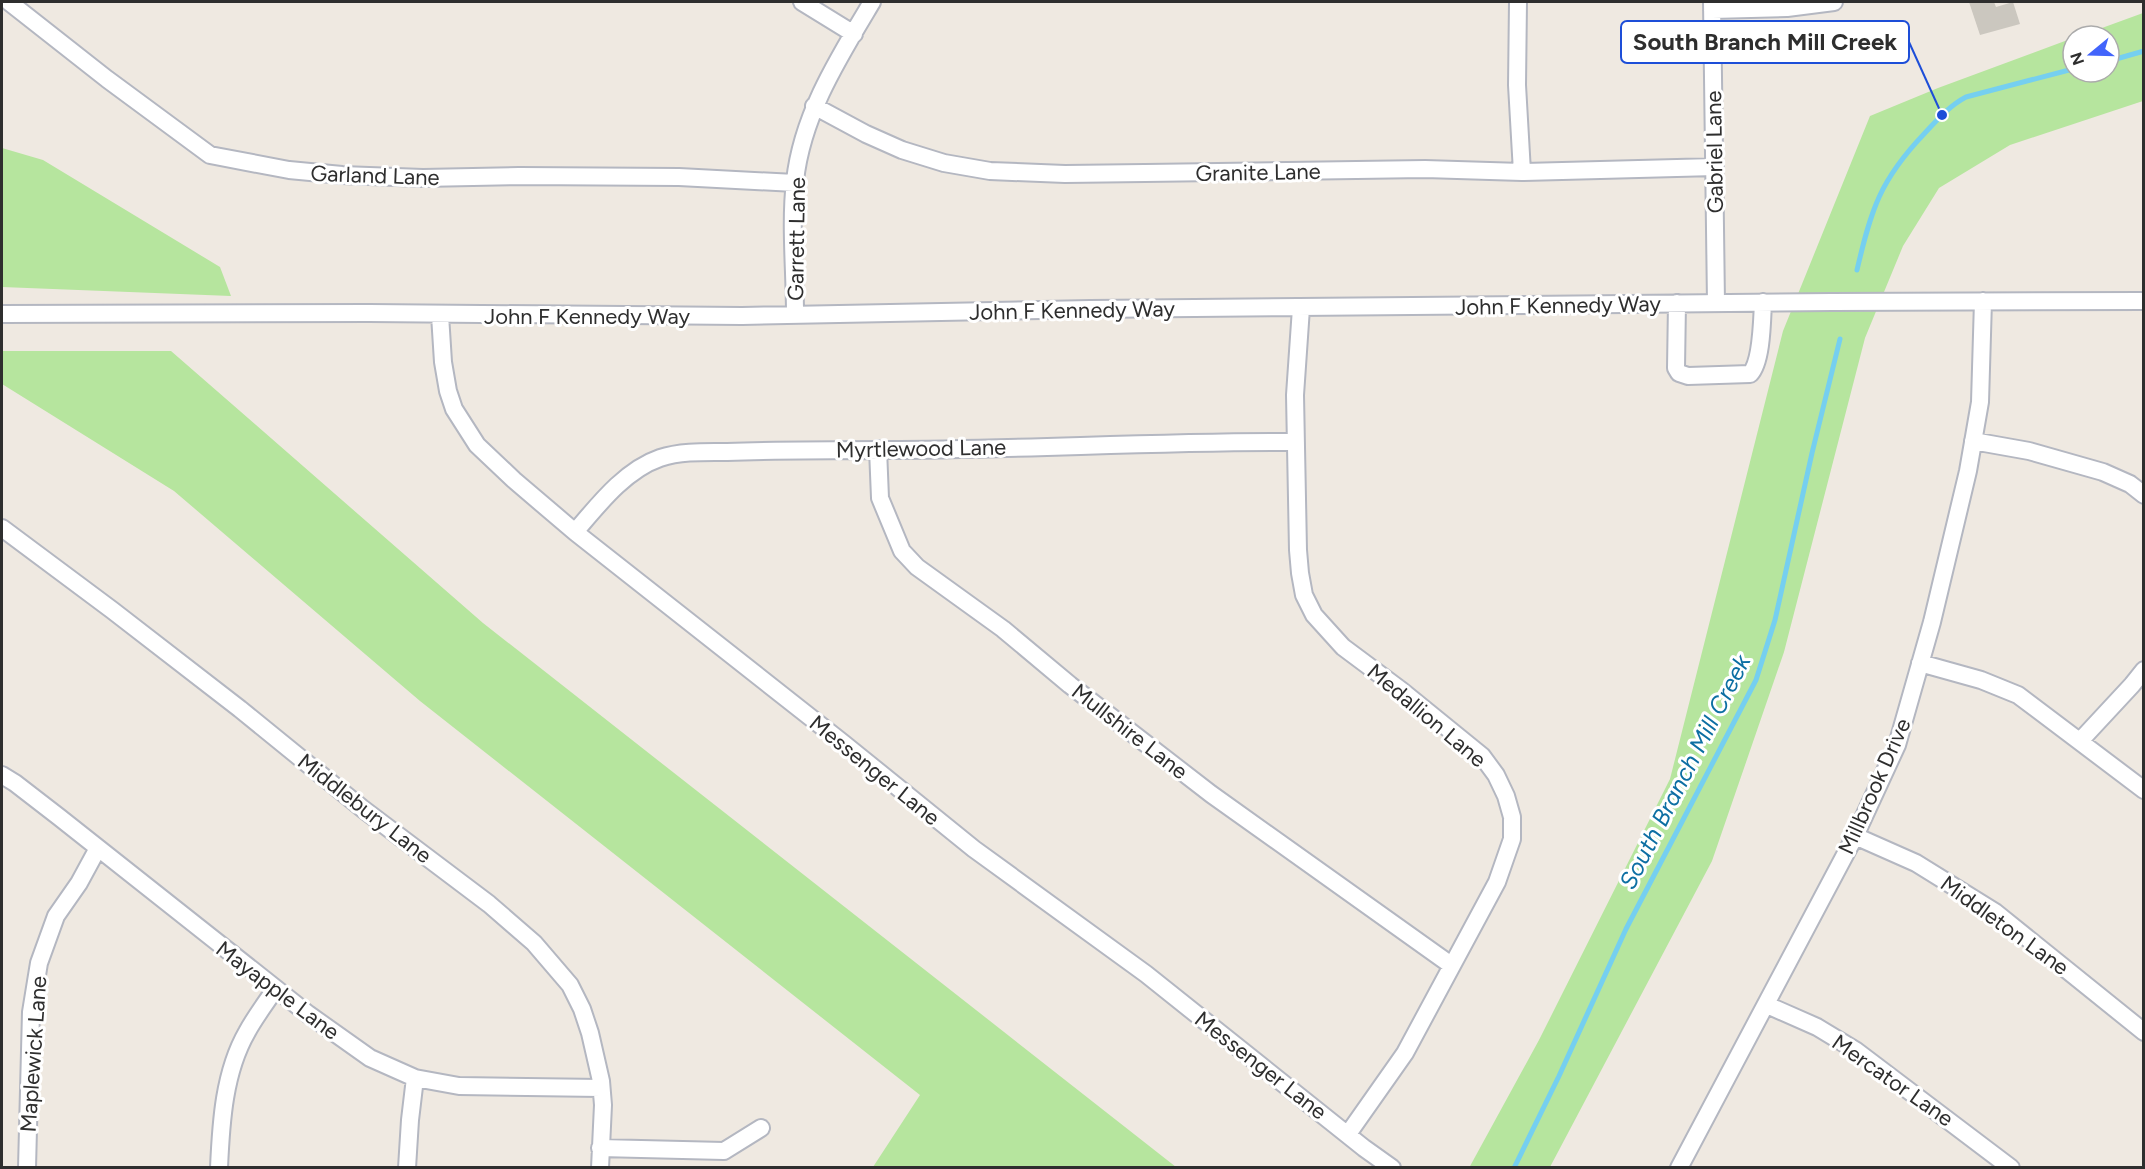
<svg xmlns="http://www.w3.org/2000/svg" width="2145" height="1169" font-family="Figtree,sans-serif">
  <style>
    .green { fill: #b6e59e }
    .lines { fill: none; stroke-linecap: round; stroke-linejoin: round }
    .stream { stroke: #75cff0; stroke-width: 5 }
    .building { fill: #cbc7bf }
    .minor-casing { stroke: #b4b7c1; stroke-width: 20 }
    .minor { stroke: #fff; stroke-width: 16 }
    .labels { text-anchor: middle; stroke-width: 6; stroke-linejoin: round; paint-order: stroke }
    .street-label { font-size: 22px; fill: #2e2e2e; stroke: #fff }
    .water-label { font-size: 24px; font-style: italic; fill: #0d6fa3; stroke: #fff }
    .leader { fill: none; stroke: #1d4ed8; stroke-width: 2 }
    .callout-dot { fill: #1d4ed8; stroke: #fff; stroke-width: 2 }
    .callout { fill: #fff; stroke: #1d4ed8; stroke-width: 2 }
    .callout-label { font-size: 24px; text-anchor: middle; font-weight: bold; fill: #2e2e2e }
  </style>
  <rect width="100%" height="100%" fill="#efe9e1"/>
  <path class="green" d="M 2143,13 L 2143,101 L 2010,145 L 1939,188 L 1903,246 L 1865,338 L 1784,652 L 1712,861 L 1550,1167 L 1469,1168 L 1539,1040 L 1670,779 L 1783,331 L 1870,116 L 1938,88 L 2073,38 L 2073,72 L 2109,72 L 2109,36 L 2080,36 Z
    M 2,148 L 43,160 L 220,267 L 231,296 L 2,287 Z
    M 2,351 L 171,351 L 483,623 L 1176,1167 L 873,1167 L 920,1095 L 420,701 L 174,491 L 2,384 Z"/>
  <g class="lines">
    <path class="stream" d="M 2109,61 L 2144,51
      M 1857,270 C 1871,210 1880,180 1924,134 C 1937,120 1949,106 1966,97 L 2073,69
      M 1514,1168 L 1559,1076 L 1626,929 L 1756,680 L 1775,620 L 1812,453 L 1840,339"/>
  </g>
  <path class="building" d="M 1969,2 L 1994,2 L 1996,7 L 2013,2 L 2020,24 L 1980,35 Z"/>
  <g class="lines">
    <defs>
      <path id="minor" d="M 9,2 L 107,79 L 210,155 L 289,170 L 342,175 L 423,178 L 519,176 L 679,177 L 795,183
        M 802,2 L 854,34
        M 1518,2 L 1517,85 L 1522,172
        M 1712,2 L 1716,303
        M 1712,10 L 1787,8 L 1834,2
        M 814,106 L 866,134 L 902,150 L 944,163 L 990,171 L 1065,174 L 1145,173 L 1425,169 L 1522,172 L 1715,167
        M 1677,303 L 1676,368 L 1679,373 L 1688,376 L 1750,374 C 1762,362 1762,320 1763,302
        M 1301,308 L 1295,395 L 1298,550 L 1300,573 L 1304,595 L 1314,615 L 1343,647 L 1402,691 L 1482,756 L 1496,775 L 1506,796 L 1512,817 L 1512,839 L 1497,882 L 1405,1053 L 1348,1134
        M 2,314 L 369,313 L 742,316 L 1090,309 L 1832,302 L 2144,301
        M 795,314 C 795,271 790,224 795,181 C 802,115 839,57 872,2
        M 440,315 L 443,362 L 448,391 L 454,409 L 477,445 L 514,480 L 575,532 L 843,743 L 974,849 L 1146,974 L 1364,1148 L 1392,1168
        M 1973,441 L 2029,451 L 2103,472 L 2130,484 L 2144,495
        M 878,449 L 880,498 L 902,551 L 917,567 L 1003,629 L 1070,685 L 1211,794 L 1451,965
        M 2,528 L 112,610 L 240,709 L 363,809 L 489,904 L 534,943 L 570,985 L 582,1009 L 590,1033 L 601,1081 L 603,1105 L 600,1168
        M 575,532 C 598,505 625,470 660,458 C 681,451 705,452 727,452 C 781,450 834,450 887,450 C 1023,450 1160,441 1296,442
        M 1920,663 L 1981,680 L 2018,695 L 2144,790
        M 2080,741 L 2132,685 L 2144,670
        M 2,775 L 15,783 L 59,817 L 308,1014 L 370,1058 L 415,1078 L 459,1086 L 601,1088
        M 1855,836 L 1916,863 L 1995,912 L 2144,1032
        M 1767,1005 L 1817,1027 L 1855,1050 L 2011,1168
        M 600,1148 L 724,1151 L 761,1128
        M 27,1168 L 31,1012 L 39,963 L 56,916 L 79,883 L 98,848
        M 219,1168 C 221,1122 224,1072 247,1032 C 255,1017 266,1003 275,989
        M 407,1168 L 410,1120 L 415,1078
        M 1679,1168 L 1855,836 L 1897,745 L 1932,622 L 1968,471 L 1980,402 L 1983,301"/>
    </defs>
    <use href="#minor" class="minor-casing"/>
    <use href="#minor" class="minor"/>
  </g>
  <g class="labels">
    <g class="street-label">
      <text transform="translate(1714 152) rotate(-91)" y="8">Gabriel Lane</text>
      <text transform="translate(1258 172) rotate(-1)" y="8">Granite Lane</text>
      <text transform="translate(375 175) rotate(2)" y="8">Garland Lane</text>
      <text transform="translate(796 239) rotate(-89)" y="8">Garrett Lane</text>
      <text transform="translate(1558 305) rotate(-1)" y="8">John F Kennedy Way</text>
      <text transform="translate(1072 310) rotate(-1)" y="8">John F Kennedy Way</text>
      <text x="587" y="324">John F Kennedy Way</text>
      <text transform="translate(921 448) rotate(-1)" y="8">Myrtlewood Lane</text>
      <text transform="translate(1427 715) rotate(40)" y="8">Medallion Lane</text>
      <text transform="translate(1130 731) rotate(38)" y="8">Mullshire Lane</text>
      <text transform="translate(875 770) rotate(39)" y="8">Messenger Lane</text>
      <text transform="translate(1874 786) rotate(-66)" y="8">Millbrook Drive</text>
      <text transform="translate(365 808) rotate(38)" y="8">Middlebury Lane</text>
      <text transform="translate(2005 925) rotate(36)" y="8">Middleton Lane</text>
      <text transform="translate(278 990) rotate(37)" y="8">Mayapple Lane</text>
      <text transform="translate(33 1054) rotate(-86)" y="8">Maplewick Lane</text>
      <text transform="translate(1261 1065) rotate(38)" y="8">Messenger Lane</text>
      <text transform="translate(1893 1080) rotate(35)" y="8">Mercator Lane</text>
    </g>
    <g class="water-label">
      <text transform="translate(1685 772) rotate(-63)" y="8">South Branch Mill Creek</text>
    </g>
  </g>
  <path class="leader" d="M1942 115L1909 42"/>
  <circle class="callout-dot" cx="1942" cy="115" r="6"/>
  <rect class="callout" x="1621" y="21" width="288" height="42" rx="6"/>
  <g class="callout-label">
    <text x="1765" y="50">South Branch Mill Creek</text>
  </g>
  <rect width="2145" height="1169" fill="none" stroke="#2e2e2e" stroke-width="6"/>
  <g transform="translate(2091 54) rotate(251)"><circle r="28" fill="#ffffff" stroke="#ababab" stroke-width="1.5"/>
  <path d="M0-4.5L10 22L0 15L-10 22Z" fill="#4264fb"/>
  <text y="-9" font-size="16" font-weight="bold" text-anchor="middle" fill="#2e2e2e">N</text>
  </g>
</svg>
